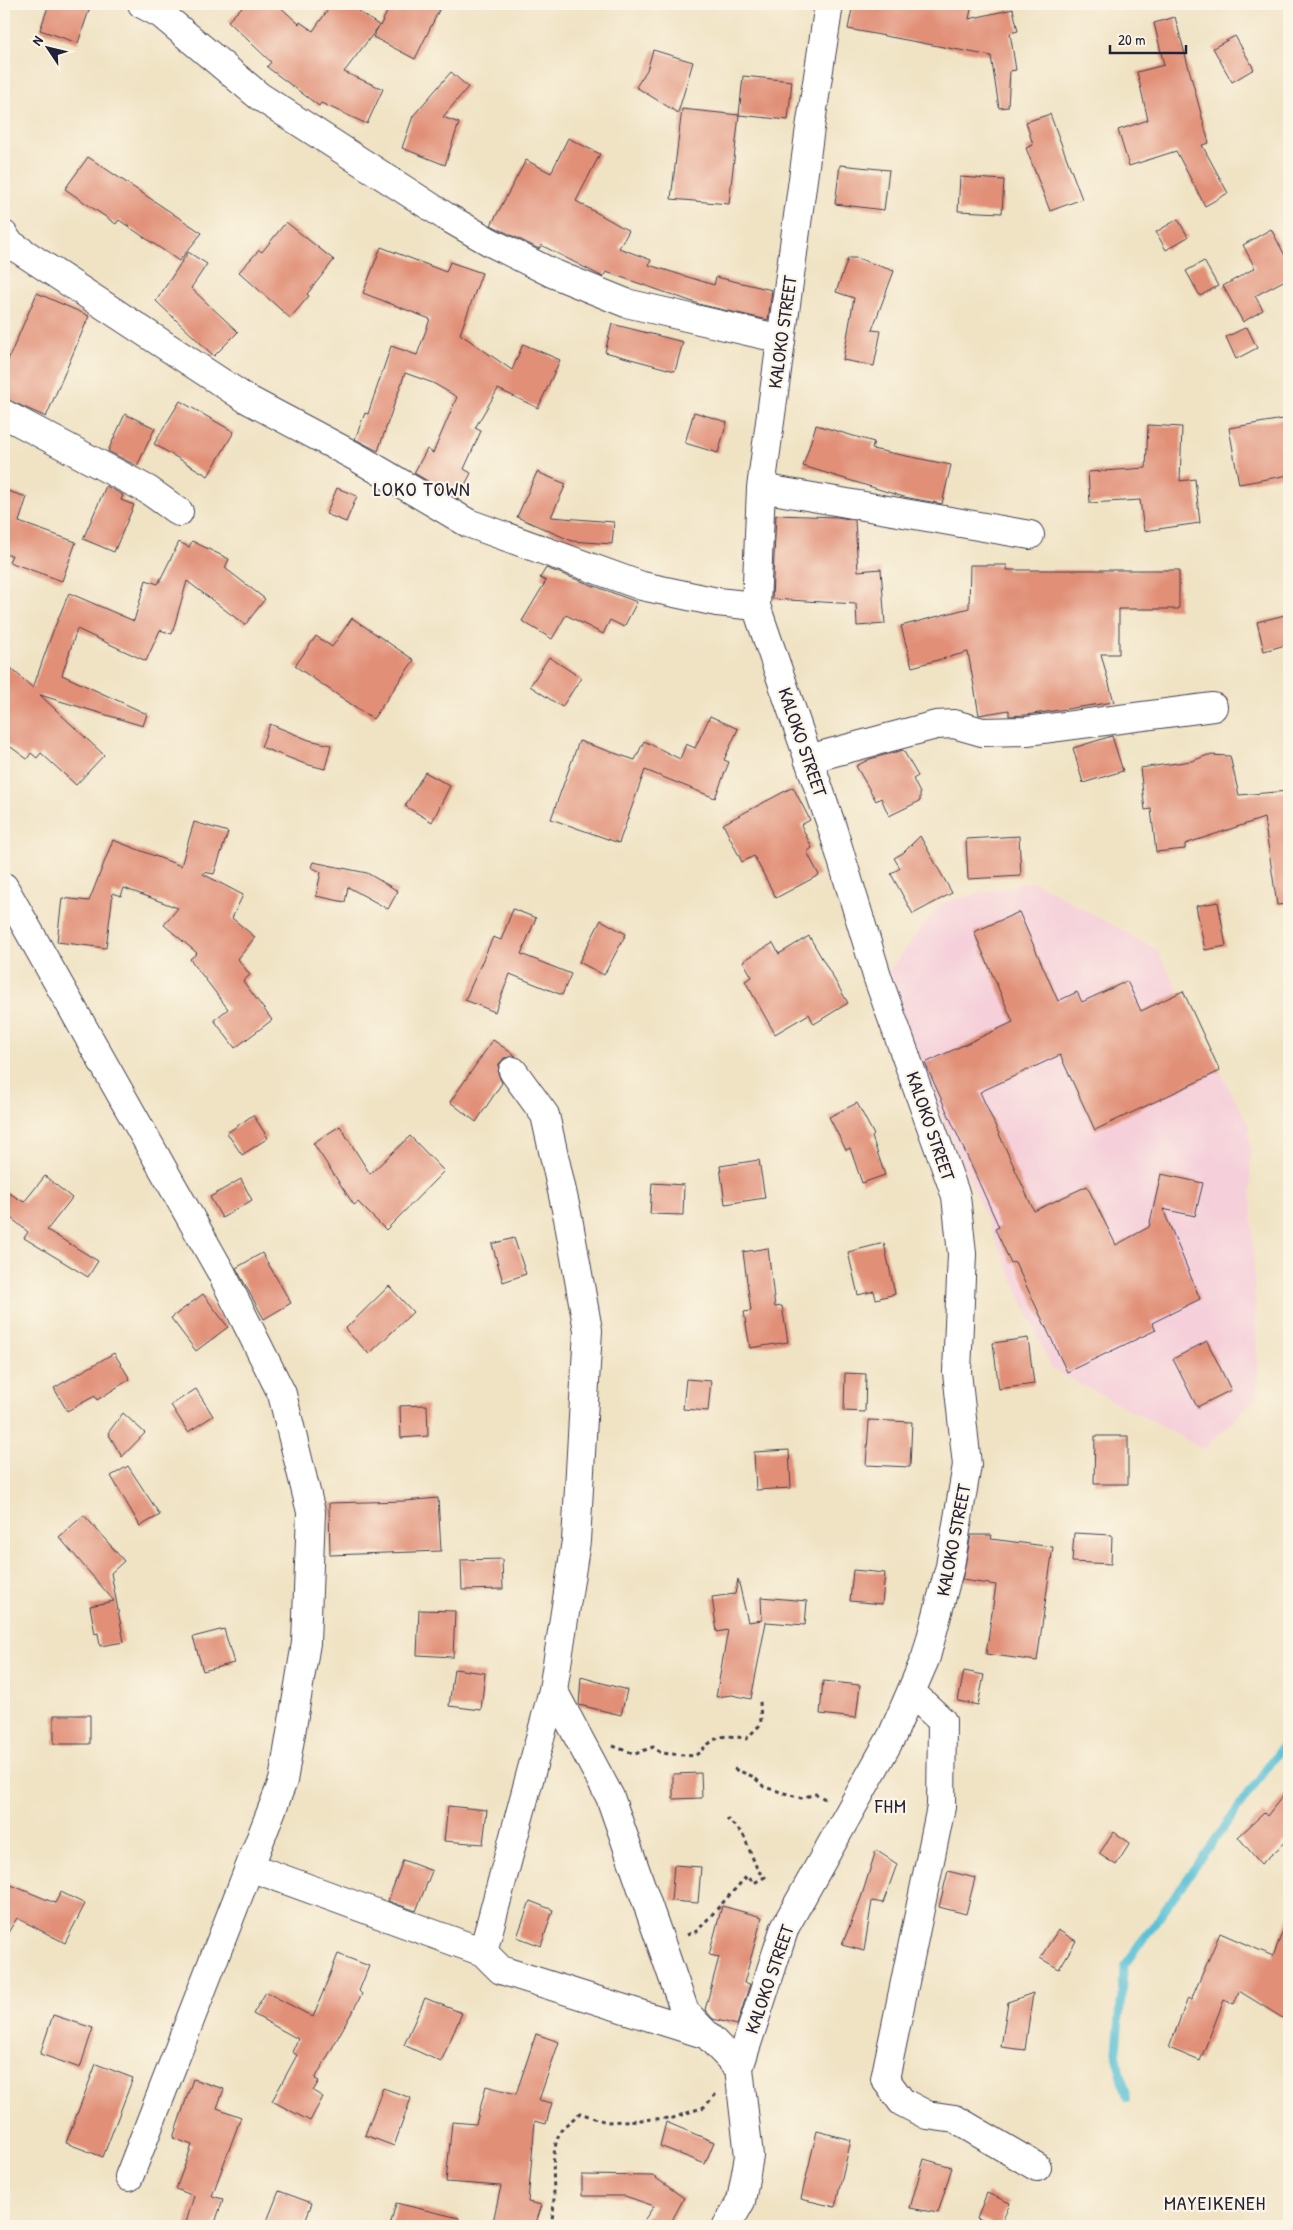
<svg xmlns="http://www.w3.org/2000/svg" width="1293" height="2230" font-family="'Patrick Hand',sans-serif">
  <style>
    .built { fill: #f5cfda }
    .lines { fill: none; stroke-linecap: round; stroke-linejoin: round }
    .stream { stroke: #5ac1d7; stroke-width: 8 }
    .building { fill: #e18f77 }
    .minor-casing { stroke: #413f50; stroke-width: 30 }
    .path { stroke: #413f50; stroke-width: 3; stroke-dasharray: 4 4; stroke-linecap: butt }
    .minor { stroke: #fff; stroke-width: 28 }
    .labels { text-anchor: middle; stroke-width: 4.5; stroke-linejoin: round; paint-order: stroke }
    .street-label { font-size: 19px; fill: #22223b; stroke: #fcf5e5 }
    .neighbourhood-label { font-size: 20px; letter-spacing: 1px; fill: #22223b; stroke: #fcf5e5 }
  </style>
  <rect width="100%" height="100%" fill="#fcf5e5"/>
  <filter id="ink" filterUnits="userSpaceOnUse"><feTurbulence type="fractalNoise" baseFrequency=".02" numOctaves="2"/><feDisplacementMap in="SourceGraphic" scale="10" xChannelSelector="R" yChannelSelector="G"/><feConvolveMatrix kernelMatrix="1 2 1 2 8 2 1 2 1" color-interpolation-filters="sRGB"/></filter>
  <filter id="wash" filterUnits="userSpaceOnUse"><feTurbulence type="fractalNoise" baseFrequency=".0096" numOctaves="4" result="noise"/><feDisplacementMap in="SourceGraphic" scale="20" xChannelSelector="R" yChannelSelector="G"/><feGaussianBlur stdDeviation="1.12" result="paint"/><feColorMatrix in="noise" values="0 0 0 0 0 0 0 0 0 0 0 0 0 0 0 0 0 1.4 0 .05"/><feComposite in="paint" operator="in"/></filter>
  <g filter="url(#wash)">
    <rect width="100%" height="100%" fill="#f0e3c4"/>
    <path class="built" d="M 1033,881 L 1157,950 L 1249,1126 L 1258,1396 L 1204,1449 L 1052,1369 L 882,980 L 940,903 Z"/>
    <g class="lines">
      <path class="stream" d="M 1127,2098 L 1116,2056 L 1124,1966 L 1289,1737"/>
    </g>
    <g id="blocks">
      <path class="building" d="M 49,4 L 91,4 L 78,43 L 40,30 Z
        M 245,4 L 277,4 L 299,24 L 300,22 L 313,31 L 332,4 L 348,4 L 380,26 L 391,4 L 442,4 L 415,59 L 373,37 L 379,26 L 344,72 L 383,89 L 367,124 L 321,103 L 319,106 L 267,67 L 271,62 L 228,21 Z
        M 853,4 L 972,4 L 969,19 L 1013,9 L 1018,31 L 1010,33 L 1016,70 L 1010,71 L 1008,107 L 999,108 L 991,56 L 848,29 Z
        M 1175,17 L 1209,143 L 1202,145 L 1228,193 L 1205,206 L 1176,151 L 1129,166 L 1118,130 L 1148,120 L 1137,72 L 1164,65 L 1154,23 Z
        M 1235,36 L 1254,69 L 1232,82 L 1213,48 Z
        M 653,50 L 693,62 L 678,113 L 636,87 L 647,70 Z
        M 451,72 L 468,87 L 443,117 L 459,123 L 445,165 L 402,148 L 413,116 Z
        M 743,76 L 792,81 L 788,120 L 739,115 Z
        M 682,109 L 739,115 L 729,204 L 671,199 Z
        M 1050,114 L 1082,199 L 1050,211 L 1026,148 L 1033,145 L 1026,122 Z
        M 568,138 L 600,154 L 576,201 L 629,231 L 619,248 L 651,260 L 649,265 L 714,285 L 716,277 L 772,290 L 768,320 L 702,305 L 606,272 L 603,277 L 541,245 L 539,249 L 491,225 L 526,160 L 551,173 Z
        M 88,157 L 202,233 L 179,261 L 119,220 L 116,224 L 65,189 Z
        M 840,165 L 889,170 L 884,210 L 835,204 Z
        M 960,177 L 1004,180 L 1002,213 L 958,211 Z
        M 1178,219 L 1188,237 L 1166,250 L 1156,232 Z
        M 286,222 L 334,260 L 307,294 L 309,296 L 290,318 L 239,272 L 259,250 L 262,252 Z
        M 1271,229 L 1289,263 L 1289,278 L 1255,296 L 1263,310 L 1243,322 L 1223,286 L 1255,268 L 1243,245 Z
        M 381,247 L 446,272 L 450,262 L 482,273 L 460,334 L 512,370 L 523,344 L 560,360 L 538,408 L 498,389 L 475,428 L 481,431 L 464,469 L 471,473 L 458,499 L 414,473 L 427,449 L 433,453 L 457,397 L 433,383 L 405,373 L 378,451 L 355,439 L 365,413 L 368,414 L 391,346 L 417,355 L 430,319 L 363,293 Z
        M 188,252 L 207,264 L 191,288 L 238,332 L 214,356 L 156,301 Z
        M 848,258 L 857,258 L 894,271 L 872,330 L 881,331 L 874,366 L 843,360 L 854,298 L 836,292 Z
        M 1204,261 L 1218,286 L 1200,296 L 1186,271 Z
        M 37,293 L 89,316 L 46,417 L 4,398 L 4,369 Z
        M 612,324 L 683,342 L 675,371 L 605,352 Z
        M 1247,327 L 1257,348 L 1236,359 L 1226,337 Z
        M 180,401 L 234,432 L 208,476 L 154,444 Z
        M 694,412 L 727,422 L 718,453 L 685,443 Z
        M 125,414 L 155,428 L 137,466 L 108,451 Z
        M 1289,418 L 1289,475 L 1239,484 L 1229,428 Z
        M 816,425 L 874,442 L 872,449 L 951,465 L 942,504 L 904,497 L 803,466 Z
        M 1148,425 L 1182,427 L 1180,481 L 1195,479 L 1200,523 L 1144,531 L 1140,500 L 1090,503 L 1088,472 L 1146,468 Z
        M 537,472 L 566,484 L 551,517 L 614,522 L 612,544 L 572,541 L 517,517 Z
        M 106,486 L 123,495 L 121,500 L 134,505 L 114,552 L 83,539 Z
        M 337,488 L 357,496 L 346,522 L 326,514 Z
        M 4,490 L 27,497 L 19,522 L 76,542 L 62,581 L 9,562 L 12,555 L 4,555 Z
        M 776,515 L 838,517 L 855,520 L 858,571 L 881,569 L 885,624 L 857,626 L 856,604 L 772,599 Z
        M 192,541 L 229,559 L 225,568 L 265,599 L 245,625 L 187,581 L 172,634 L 160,630 L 146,661 L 77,629 L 62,675 L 147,714 L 143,726 L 40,695 L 104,755 L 76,785 L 41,753 L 37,758 L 31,753 L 27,759 L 4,742 L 4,662 L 33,688 L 53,631 L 69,593 L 134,621 L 146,580 L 158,584 L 179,542 L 189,547 Z
        M 970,565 L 1007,565 L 1007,570 L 1179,570 L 1179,609 L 1119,609 L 1119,654 L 1101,654 L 1114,702 L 1026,715 L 1009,716 L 1009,710 L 979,715 L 968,652 L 912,667 L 901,626 L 969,608 Z
        M 546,568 L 637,602 L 624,627 L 610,620 L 603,634 L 566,615 L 552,639 L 522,621 L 546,581 L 540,578 Z
        M 1289,614 L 1289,644 L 1264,651 L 1257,622 Z
        M 352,618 L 414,660 L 373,719 L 295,666 L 316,636 L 332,647 Z
        M 549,657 L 581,678 L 562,707 L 530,686 Z
        M 710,716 L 738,729 L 724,760 L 729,762 L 715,798 L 645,770 L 619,843 L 551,819 L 579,741 L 635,760 L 644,741 L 680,759 L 686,744 L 695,748 Z
        M 270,724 L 309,740 L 331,745 L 325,769 L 305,764 L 261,747 Z
        M 1112,736 L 1123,771 L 1083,783 L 1073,748 Z
        M 903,750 L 918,776 L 913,779 L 920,793 L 920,801 L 889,816 L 881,798 L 876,801 L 856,766 L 870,759 Z
        M 1208,755 L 1230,756 L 1239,795 L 1289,791 L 1289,904 L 1277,905 L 1264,818 L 1185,844 L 1185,849 L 1156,852 L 1151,809 L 1145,810 L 1140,768 L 1192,761 Z
        M 425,772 L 450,786 L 432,822 L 405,806 Z
        M 793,787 L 810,820 L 801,825 L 812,848 L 807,852 L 819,875 L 776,898 L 754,856 L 742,862 L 723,824 Z
        M 194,822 L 228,832 L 214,874 L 204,872 L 203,874 L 243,895 L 232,918 L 255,937 L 238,959 L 250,975 L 243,981 L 272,1020 L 235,1048 L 214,1020 L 228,1009 L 190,959 L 197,953 L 164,925 L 178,908 L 124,888 L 121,896 L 113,893 L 106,948 L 57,942 L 62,898 L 89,901 L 113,840 L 181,866 Z
        M 920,836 L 952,893 L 913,914 L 891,874 L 900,868 L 894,858 L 903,853 Z
        M 1019,836 L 1021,876 L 968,879 L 966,839 Z
        M 313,862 L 367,873 L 398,891 L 388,909 L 348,887 L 345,902 L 316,896 L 321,872 L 311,867 Z
        M 1218,902 L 1226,946 L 1205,950 L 1196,906 Z
        M 513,909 L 536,918 L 521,954 L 571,974 L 562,995 L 510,974 L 495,1012 L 465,1000 L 493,937 L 501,940 Z
        M 1019,912 L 1058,1001 L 1077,992 L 1082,1002 L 1127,981 L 1141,1011 L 1183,991 L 1220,1071 L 1095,1130 L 1060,1055 L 980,1092 L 1034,1211 L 1087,1186 L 1116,1245 L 1149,1227 L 1161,1174 L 1203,1183 L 1195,1216 L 1163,1209 L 1200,1299 L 1152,1323 L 1156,1330 L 1067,1372 L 1015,1262 L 1011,1263 L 995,1229 L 999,1227 L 925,1063 L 1013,1022 L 974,932 Z
        M 601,920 L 626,934 L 604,975 L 579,962 Z
        M 809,936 L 848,1003 L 814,1024 L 809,1014 L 775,1034 L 745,981 L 752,977 L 743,961 L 773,943 L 779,954 Z
        M 493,1040 L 516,1056 L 504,1058 L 499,1064 L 498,1073 L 502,1083 L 476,1122 L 450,1102 Z
        M 857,1103 L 874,1135 L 872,1137 L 885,1175 L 862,1183 L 850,1148 L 846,1150 L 829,1117 Z
        M 253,1115 L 268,1138 L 242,1155 L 227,1133 Z
        M 340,1126 L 370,1174 L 410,1136 L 444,1171 L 386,1230 L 358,1202 L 354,1205 L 313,1143 Z
        M 759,1160 L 765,1198 L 725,1204 L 720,1166 Z
        M 45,1176 L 72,1198 L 47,1230 L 98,1261 L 88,1277 L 24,1238 L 28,1232 L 4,1212 L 4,1190 L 24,1202 Z
        M 241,1179 L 252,1200 L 222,1218 L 210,1197 Z
        M 652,1183 L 684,1185 L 683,1215 L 650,1214 Z
        M 514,1238 L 526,1274 L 503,1282 L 492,1244 Z
        M 884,1243 L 895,1294 L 876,1299 L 874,1291 L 858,1295 L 848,1252 Z
        M 768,1248 L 775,1307 L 782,1306 L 788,1342 L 750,1348 L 744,1312 L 751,1311 L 743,1252 Z
        M 262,1253 L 291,1303 L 264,1319 L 236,1268 Z
        M 389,1286 L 413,1312 L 369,1354 L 345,1329 Z
        M 203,1294 L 228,1327 L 196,1351 L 171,1318 Z
        M 1028,1338 L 1034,1384 L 999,1389 L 993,1343 Z
        M 1207,1341 L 1231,1390 L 1197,1407 L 1173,1359 Z
        M 114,1353 L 130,1379 L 97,1400 L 95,1396 L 67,1411 L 54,1388 Z
        M 845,1373 L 866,1374 L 865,1412 L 844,1411 Z
        M 686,1379 L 711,1381 L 708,1411 L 683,1409 Z
        M 196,1389 L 213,1416 L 188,1432 L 171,1405 Z
        M 427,1405 L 428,1436 L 401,1438 L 400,1406 Z
        M 123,1413 L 145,1433 L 122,1457 L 108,1433 Z
        M 869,1420 L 912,1422 L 910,1467 L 866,1465 Z
        M 1095,1436 L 1128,1436 L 1128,1484 L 1094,1484 Z
        M 789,1450 L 791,1488 L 756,1490 L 754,1452 Z
        M 128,1466 L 160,1515 L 140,1526 L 111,1476 Z
        M 438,1498 L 441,1551 L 330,1555 L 329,1503 L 405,1501 Z
        M 84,1515 L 124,1561 L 111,1573 L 124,1642 L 100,1646 L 98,1633 L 95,1634 L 90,1606 L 114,1601 L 59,1537 Z
        M 1074,1533 L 1112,1535 L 1111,1564 L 1072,1562 Z
        M 971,1535 L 992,1535 L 991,1539 L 1053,1547 L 1037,1661 L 986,1654 L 996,1585 L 962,1580 Z
        M 502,1559 L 503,1589 L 462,1590 L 461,1560 Z
        M 853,1570 L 885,1573 L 882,1604 L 850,1601 Z
        M 738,1579 L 748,1622 L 762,1620 L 761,1597 L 807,1601 L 805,1625 L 766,1622 L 751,1699 L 732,1695 L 716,1697 L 728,1630 L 717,1632 L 712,1597 L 735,1594 Z
        M 419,1610 L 455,1611 L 453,1657 L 417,1655 Z
        M 224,1629 L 234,1663 L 203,1671 L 193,1637 Z
        M 454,1669 L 485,1673 L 481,1710 L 449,1706 Z
        M 964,1671 L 984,1675 L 978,1705 L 958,1701 Z
        M 581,1677 L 627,1690 L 621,1715 L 579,1705 Z
        M 823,1681 L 860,1685 L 856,1718 L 820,1714 Z
        M 54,1715 L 90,1715 L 90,1744 L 54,1744 Z
        M 701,1773 L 702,1798 L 673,1799 L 673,1774 Z
        M 1289,1788 L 1289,1839 L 1261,1864 L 1238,1837 L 1264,1813 L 1267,1816 Z
        M 448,1806 L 487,1810 L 483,1844 L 444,1841 Z
        M 1114,1832 L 1130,1843 L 1116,1865 L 1099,1854 Z
        M 876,1850 L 897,1864 L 883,1903 L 872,1901 L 864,1951 L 842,1945 L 861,1898 Z
        M 403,1860 L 432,1871 L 416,1911 L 388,1901 Z
        M 674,1865 L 701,1867 L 698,1903 L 671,1901 Z
        M 948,1871 L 975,1878 L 966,1914 L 939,1907 Z
        M 4,1882 L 55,1903 L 61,1892 L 85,1904 L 65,1943 L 17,1918 L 4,1939 Z
        M 530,1901 L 553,1910 L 541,1946 L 517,1937 Z
        M 722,1906 L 762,1917 L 744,1983 L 750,1984 L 737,2025 L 713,2019 L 705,2010 L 719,1957 L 709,1955 Z
        M 1289,1916 L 1289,2022 L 1239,1991 L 1234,2004 L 1224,2000 L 1200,2061 L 1169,2048 L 1188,1998 L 1191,2000 L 1220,1933 L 1273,1956 Z
        M 1058,1930 L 1076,1941 L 1059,1969 L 1040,1958 Z
        M 338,1954 L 369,1966 L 359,1991 L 362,1994 L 315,2079 L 319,2081 L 313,2091 L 323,2097 L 310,2121 L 272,2101 L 297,2055 L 292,2052 L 298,2039 L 253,2014 L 266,1992 L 313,2017 Z
        M 1033,1993 L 1025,2050 L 1001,2047 L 1008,2002 Z
        M 425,1998 L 462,2013 L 441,2062 L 404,2045 Z
        M 53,2015 L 93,2028 L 80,2068 L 40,2054 Z
        M 536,2034 L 559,2042 L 539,2100 L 552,2103 L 546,2124 L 535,2121 L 528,2202 L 542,2205 L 535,2226 L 492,2226 L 501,2186 L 446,2182 L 452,2122 L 476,2124 L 486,2086 L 516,2094 Z
        M 96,2064 L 133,2078 L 103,2157 L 66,2143 Z
        M 193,2079 L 224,2089 L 217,2108 L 241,2117 L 212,2196 L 223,2199 L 214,2226 L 185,2226 L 194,2196 L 176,2189 L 192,2145 L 173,2138 Z
        M 383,2088 L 411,2098 L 394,2146 L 365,2135 Z
        M 666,2122 L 714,2142 L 705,2164 L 660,2146 Z
        M 817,2131 L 851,2140 L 835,2207 L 801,2199 Z
        M 924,2159 L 952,2167 L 938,2213 L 910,2208 Z
        M 582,2175 L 653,2176 L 684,2198 L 669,2226 L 640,2226 L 654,2206 L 625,2196 L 582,2196 Z
        M 279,2191 L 312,2203 L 303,2226 L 265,2226 Z
        M 987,2193 L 1010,2203 L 1000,2226 L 977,2218 Z
        M 396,2203 L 459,2218 L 458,2226 L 390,2226 Z"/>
    </g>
  </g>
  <g filter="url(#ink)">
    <use href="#blocks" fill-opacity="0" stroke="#413f50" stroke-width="1"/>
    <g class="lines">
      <defs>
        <path id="minor" d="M 142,4 L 161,14 L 259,96 L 445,216 L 490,242 L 552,273 L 626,303 L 781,339
          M 4,235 L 9,243 L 245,398 L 358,458 L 468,523 L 642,586 L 717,602 L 756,606
          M 4,414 L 148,490 L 179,512
          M 761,488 L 1030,535
          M 808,759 L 936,725 L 954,724 L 982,732 L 1027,731 L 1213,707
          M 4,887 L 221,1272 L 282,1394 L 311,1512 L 306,1643 L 283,1781 L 129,2177
          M 553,1690 L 610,1797 L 685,2012 L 739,2068
          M 911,1692 L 942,1721 L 941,1807 L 885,2079 L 902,2102 L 927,2115 L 955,2119 L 1037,2167
          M 250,1867 L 483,1952 L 501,1970 L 707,2035
          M 483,1952 L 553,1690 L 576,1541 L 588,1330 L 568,1218 L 545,1115 L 513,1071
          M 727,2226 L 741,2201 L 749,2156 L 739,2068 L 785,1927 L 892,1736 L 926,1657 L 950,1566 L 967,1465 L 957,1372 L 962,1254 L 956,1196 L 878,979 L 832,827 L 756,606 L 761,488 L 809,135 L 829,4"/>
      </defs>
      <use href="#minor" class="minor-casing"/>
      <path class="path" d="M 613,1746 L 635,1754 L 653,1747 L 661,1753 L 695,1756 C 715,1738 719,1732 746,1739 L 761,1724 L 760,1701
        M 734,1769 L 754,1777 L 764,1787 L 801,1798 L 816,1794 L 827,1800
        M 687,1935 L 697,1931 L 747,1876 L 754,1883 L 765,1877 L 758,1871 L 743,1834 L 727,1819
        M 550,2226 C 560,2196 546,2162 560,2132 C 564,2125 574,2119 580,2113 L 606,2122 L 673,2118 L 704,2107 L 716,2094"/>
      <use href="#minor" class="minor"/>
    </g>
  </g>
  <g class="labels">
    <g class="street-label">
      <text transform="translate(782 332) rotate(-82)" y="7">KALOKO STREET</text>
      <text transform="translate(803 742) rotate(71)" y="7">KALOKO STREET</text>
      <text transform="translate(931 1126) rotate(71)" y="7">KALOKO STREET</text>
      <text transform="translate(953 1540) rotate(-79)" y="7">KALOKO STREET</text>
      <text transform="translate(769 1979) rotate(-71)" y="7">KALOKO STREET</text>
    </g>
    <g class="neighbourhood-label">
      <text x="422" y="496">LOKO TOWN</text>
      <text x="891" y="1813">FHM</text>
      <text x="1215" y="2210">MAYEIKENEH</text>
    </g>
  </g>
  <rect width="1293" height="2230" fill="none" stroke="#fcf5e5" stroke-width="20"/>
  <g transform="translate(48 48) rotate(305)" stroke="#fcf5e5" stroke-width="4" paint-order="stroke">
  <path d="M0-4L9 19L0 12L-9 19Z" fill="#22223b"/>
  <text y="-8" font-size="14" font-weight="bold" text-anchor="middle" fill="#22223b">N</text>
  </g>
  <path d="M1110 45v8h76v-8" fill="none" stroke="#22223b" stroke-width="2.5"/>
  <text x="1118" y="45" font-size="15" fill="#22223b" stroke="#fcf5e5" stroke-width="4" paint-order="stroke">20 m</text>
</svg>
